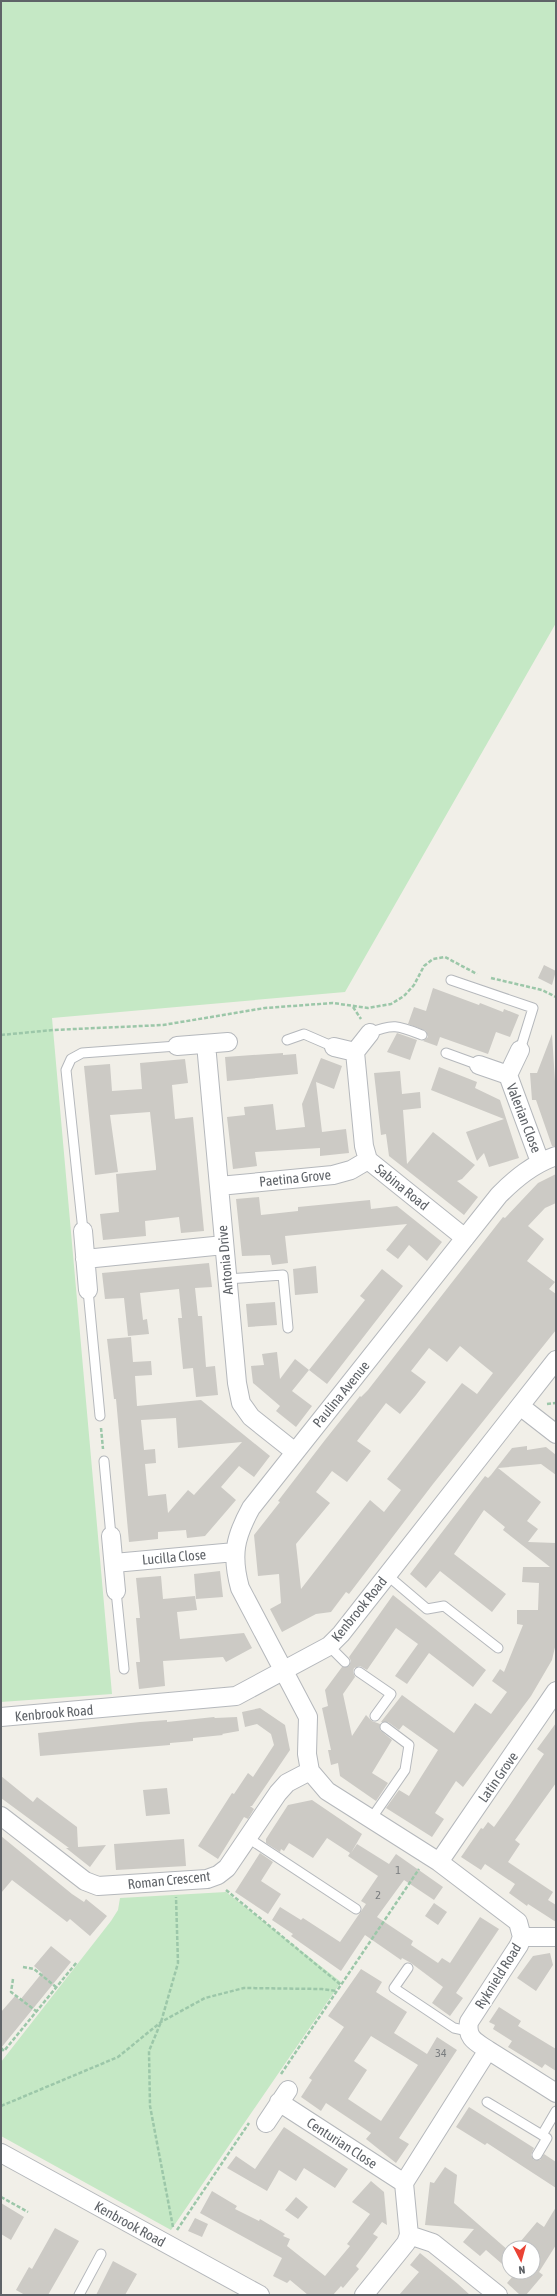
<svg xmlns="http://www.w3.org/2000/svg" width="557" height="2296" font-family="'Asap Condensed',sans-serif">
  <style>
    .green { fill: #c5e8c5 }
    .building { fill: #cccac5; fill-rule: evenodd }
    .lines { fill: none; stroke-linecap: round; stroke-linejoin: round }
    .lane-casing { stroke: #b5b8bc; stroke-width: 11 }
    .street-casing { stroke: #b5b8bc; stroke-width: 20 }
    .path { stroke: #9cc7a9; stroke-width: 2.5; stroke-dasharray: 4 2; stroke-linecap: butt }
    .lane { stroke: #fff; stroke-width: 9 }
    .street { stroke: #fff; stroke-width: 18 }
    .labels { text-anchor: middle; stroke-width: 3.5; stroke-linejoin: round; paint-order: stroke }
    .number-label { font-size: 12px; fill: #7a7d7f }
    .street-label { font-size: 14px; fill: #5f6368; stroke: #fff }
  </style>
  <rect width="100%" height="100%" fill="#f1efe8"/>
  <path class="green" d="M 1,1 L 556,1 L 556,623 L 345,992 L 52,1018 L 112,1694 L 1,1702 Z
    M 226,1892 L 341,1982 L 171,2230 L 1,2136 L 1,2062 L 111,1921 L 118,1910 L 120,1898 Z"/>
  <path class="building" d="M 544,965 L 556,971 L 552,985 L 538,978 Z
    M 433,988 L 479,1005 L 480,1003 L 503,1012 L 504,1009 L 519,1015 L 510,1037 L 496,1032 L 488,1054 L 440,1037 L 437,1046 L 423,1041 L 428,1037 L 426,1031 L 408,1024 L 414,1007 L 426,1011 Z
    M 397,1033 L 417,1040 L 410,1060 L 387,1052 Z
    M 552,1034 L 556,1097 L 556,1146 L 552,1146 L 536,1100 L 532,1100 L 530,1073 L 537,1073 Z
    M 283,1053 L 283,1055 L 296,1054 L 298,1074 L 227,1081 L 225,1057 Z
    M 321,1058 L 342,1066 L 334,1089 L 316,1082 L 322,1132 L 346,1129 L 349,1153 L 320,1156 L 320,1148 L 255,1152 L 257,1166 L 233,1169 L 227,1117 L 245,1115 L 244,1107 L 273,1104 L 276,1130 L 305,1127 L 302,1104 Z
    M 185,1059 L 188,1083 L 172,1085 L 175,1119 L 193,1117 L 204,1231 L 181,1233 L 179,1217 L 145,1221 L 146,1236 L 103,1240 L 100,1214 L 119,1212 L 116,1174 L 156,1170 L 156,1167 L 150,1112 L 110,1115 L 118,1172 L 95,1175 L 84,1066 L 110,1064 L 112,1091 L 142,1089 L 140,1063 Z
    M 439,1067 L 477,1082 L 475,1088 L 500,1100 L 519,1158 L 489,1167 L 484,1153 L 477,1161 L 466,1132 L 504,1119 L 431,1090 Z
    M 400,1071 L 402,1094 L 420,1092 L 421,1108 L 403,1110 L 407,1164 L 433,1132 L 475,1165 L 462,1179 L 457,1181 L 478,1197 L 464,1215 L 389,1156 L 386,1134 L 381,1135 L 374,1073 Z
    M 556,1174 L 556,1203 L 545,1208 L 528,1226 L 544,1239 L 527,1261 L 555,1282 L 549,1289 L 556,1294 L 556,1330 L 433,1484 L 349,1594 L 346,1592 L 331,1612 L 316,1614 L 282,1632 L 270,1609 L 281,1603 L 279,1574 L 258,1576 L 254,1535 L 280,1502 L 278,1501 L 325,1440 L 360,1396 L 361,1397 L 368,1390 L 503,1217 L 505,1218 L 538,1183 ZM 460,1346 L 493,1373 L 477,1394 L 462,1383 L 387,1479 L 401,1490 L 384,1512 L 370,1500 L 301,1589 L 296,1544 L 330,1503 L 316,1492 L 332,1471 L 347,1482 L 371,1451 L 357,1441 L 386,1403 L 400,1414 L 416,1395 L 426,1382 L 411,1371 L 429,1348 L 447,1362 Z
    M 259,1197 L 261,1215 L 298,1211 L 298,1207 L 370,1200 L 371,1209 L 397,1206 L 442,1242 L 427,1261 L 409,1245 L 398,1259 L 386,1250 L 407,1224 L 285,1236 L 288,1263 L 272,1265 L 270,1255 L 242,1256 L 236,1199 Z
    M 209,1263 L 212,1287 L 195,1288 L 198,1316 L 202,1316 L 206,1367 L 215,1366 L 218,1395 L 196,1397 L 193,1368 L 183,1369 L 178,1318 L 182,1318 L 179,1289 L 140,1293 L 143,1320 L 147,1319 L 149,1334 L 128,1336 L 124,1298 L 105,1299 L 102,1273 Z
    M 316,1266 L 318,1293 L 295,1295 L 293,1269 Z
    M 382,1269 L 403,1286 L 327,1384 L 309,1370 L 365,1300 L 360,1296 Z
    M 275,1302 L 277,1325 L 248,1327 L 246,1304 Z
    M 131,1337 L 133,1362 L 151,1361 L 152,1375 L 135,1376 L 137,1406 L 201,1400 L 270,1456 L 254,1477 L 239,1466 L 221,1487 L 236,1500 L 205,1536 L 187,1538 L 186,1530 L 158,1532 L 158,1539 L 129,1542 L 116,1399 L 114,1399 L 107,1339 ZM 176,1418 L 178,1448 L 242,1442 L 194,1495 L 188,1490 L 168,1513 L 166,1494 L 148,1496 L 145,1464 L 156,1463 L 155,1449 L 144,1450 L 141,1420 Z
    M 277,1352 L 280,1379 L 295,1359 L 309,1370 L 292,1391 L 312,1406 L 296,1427 L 276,1411 L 280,1406 L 253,1383 L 251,1366 L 264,1365 L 262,1354 Z
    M 527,1446 L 527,1450 L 546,1447 L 556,1455 L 556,1475 L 541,1464 L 498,1468 L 541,1502 L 527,1521 L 538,1529 L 528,1542 L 556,1543 L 556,1643 L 552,1660 L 531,1696 L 463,1787 L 456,1781 L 435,1813 L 444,1819 L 432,1837 L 386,1808 L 399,1790 L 409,1796 L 438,1750 L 403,1725 L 399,1730 L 388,1722 L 381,1722 L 402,1695 L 454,1733 L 475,1703 L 491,1714 L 507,1692 L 492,1681 L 500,1669 L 504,1672 L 523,1625 L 517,1624 L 517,1610 L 538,1610 L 539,1583 L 522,1582 L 523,1567 L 550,1567 L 503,1530 L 505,1527 L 484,1510 L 454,1554 L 506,1594 L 492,1612 L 440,1571 L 426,1588 L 410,1574 L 485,1476 L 488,1478 L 491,1475 L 512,1448 Z
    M 220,1571 L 223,1597 L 196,1599 L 194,1574 Z
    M 161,1576 L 163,1599 L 195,1596 L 197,1610 L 177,1612 L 180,1639 L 244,1633 L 252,1648 L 226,1662 L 223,1657 L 163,1661 L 165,1686 L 139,1689 L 136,1662 L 140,1662 L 136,1618 L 140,1618 L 136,1578 Z
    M 393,1595 L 486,1670 L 473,1687 L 429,1653 L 407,1684 L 395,1676 L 418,1644 L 396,1628 L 367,1670 L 360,1666 L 354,1668 L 353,1672 L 355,1677 L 343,1694 L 352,1736 L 366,1715 L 372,1721 L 380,1724 L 380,1730 L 392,1740 L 372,1773 L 388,1783 L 376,1801 L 340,1776 L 338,1763 L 331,1765 L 328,1750 L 331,1750 L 322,1708 L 328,1706 L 325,1690 L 342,1667 L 349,1666 L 351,1661 L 349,1657 Z
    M 260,1708 L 285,1725 L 290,1750 L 252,1806 L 250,1806 L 254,1809 L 248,1819 L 244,1817 L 218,1859 L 198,1846 L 232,1793 L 234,1794 L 248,1773 L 253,1777 L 274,1745 L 271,1734 L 257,1724 L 245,1727 L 242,1712 Z
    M 214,1717 L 215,1718 L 237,1717 L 239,1731 L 222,1734 L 223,1735 L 193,1738 L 193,1741 L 170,1743 L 170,1745 L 40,1756 L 38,1733 L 140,1722 L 167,1720 L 167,1722 Z
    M 556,1723 L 556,1783 L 515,1840 L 520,1844 L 508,1862 L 553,1892 L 548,1900 L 556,1905 L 556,1922 L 528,1904 L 527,1906 L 509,1893 L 515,1884 L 485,1864 L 481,1870 L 461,1857 L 481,1828 L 483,1829 L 488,1822 L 494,1827 L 509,1806 L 544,1754 L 537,1749 Z
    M 1,1776 L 33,1802 L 37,1797 L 77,1827 L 78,1847 L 106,1845 L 90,1867 L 66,1848 L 69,1848 L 1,1798 Z
    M 167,1788 L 170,1814 L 146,1816 L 143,1790 Z
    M 312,1800 L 362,1834 L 351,1853 L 357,1844 L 389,1864 L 396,1854 L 443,1887 L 434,1900 L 404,1880 L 377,1917 L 413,1941 L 411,1945 L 438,1963 L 442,1958 L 450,1963 L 480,1917 L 499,1929 L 456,1993 L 463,1998 L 450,2016 L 432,2003 L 443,1987 L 411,1963 L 402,1958 L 401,1960 L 365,1935 L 341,1971 L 291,1936 L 293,1934 L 272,1920 L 280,1907 L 301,1920 L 303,1918 L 340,1942 L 366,1904 L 361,1901 L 378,1876 L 348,1856 L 350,1853 L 327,1838 L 313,1858 L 289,1843 L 284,1851 L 281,1849 L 280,1852 L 266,1843 L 266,1839 L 288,1805 Z
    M 1,1836 L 72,1894 L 84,1902 L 86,1899 L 107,1916 L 90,1936 L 70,1919 L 67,1922 L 12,1880 L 1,1893 Z
    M 184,1839 L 186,1866 L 116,1870 L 114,1844 Z
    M 260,1853 L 273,1862 L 261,1881 L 281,1894 L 268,1914 L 235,1892 Z
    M 434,1903 L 447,1912 L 438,1925 L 425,1916 Z
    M 51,1946 L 71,1962 L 1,2048 L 1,2012 L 15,1996 L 20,2000 L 42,1973 L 34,1966 Z
    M 550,1953 L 553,1965 L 536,1991 L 517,1978 L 533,1956 Z
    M 361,1969 L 382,1982 L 376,1992 L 407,2012 L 394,2033 L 427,2054 L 437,2037 L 457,2050 L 399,2138 L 409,2144 L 396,2163 L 366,2139 L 371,2133 L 326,2103 L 321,2111 L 301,2097 L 312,2080 L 309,2078 L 344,2027 L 328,2016 ZM 371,2036 L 418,2065 L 381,2121 L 348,2099 L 367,2070 L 354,2061 Z
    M 499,2007 L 521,2021 L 518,2026 L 556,2049 L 556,2071 L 545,2064 L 542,2068 L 508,2047 L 512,2041 L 493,2029 L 495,2025 L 489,2022 Z
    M 469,2107 L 534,2148 L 531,2155 L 534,2160 L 540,2160 L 544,2154 L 556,2162 L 556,2188 L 487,2143 L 485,2145 L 456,2127 Z
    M 284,2127 L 348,2169 L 335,2188 L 304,2168 L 296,2181 L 279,2170 L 267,2191 L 227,2168 L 236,2156 L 255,2169 Z
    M 445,2167 L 457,2175 L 454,2203 L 509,2251 L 509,2270 L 486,2250 L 480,2256 L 463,2242 L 474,2229 L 425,2225 L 430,2182 L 434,2183 Z
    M 371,2181 L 384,2192 L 387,2225 L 382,2222 L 373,2234 L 378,2237 L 356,2266 L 359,2269 L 343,2288 L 341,2286 L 333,2295 L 308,2295 L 290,2280 L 287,2283 L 273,2276 L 282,2258 L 200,2213 L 212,2191 L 237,2206 L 235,2209 L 259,2221 L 260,2219 L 285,2234 L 283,2236 L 290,2239 L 287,2246 L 325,2276 L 350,2246 L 347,2244 L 370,2214 L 352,2202 Z
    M 296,2197 L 308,2207 L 298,2219 L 285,2210 Z
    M 1,2203 L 24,2217 L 11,2240 L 1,2234 Z
    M 556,2207 L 556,2245 L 539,2272 L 543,2275 L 526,2295 L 520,2295 L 507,2283 L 514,2275 L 511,2272 L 533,2272 L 533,2248 L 515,2248 L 537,2222 L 544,2227 Z
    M 195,2218 L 208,2224 L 202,2237 L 188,2231 Z
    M 55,2228 L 79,2241 L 48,2295 L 25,2295 L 16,2290 L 29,2267 L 32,2269 Z
    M 420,2253 L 458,2284 L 470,2295 L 399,2295 L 419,2272 L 410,2265 Z
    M 113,2261 L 137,2274 L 125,2295 L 96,2295 Z"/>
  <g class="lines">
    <defs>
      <path id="lane" d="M 451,980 L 533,1008 L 520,1050
        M 370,1033 C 393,1023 399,1026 422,1035
        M 287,1040 L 304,1034 L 334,1047
        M 446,1053 L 479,1065
        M 83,1231 L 66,1070 L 71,1059 L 82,1053 L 177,1046
        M 227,1279 L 283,1275 L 288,1328
        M 88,1290 L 100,1416
        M 104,1461 L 111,1536
        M 387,1575 L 427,1609 L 444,1606 L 498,1648
        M 116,1591 L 124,1669
        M 329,1646 L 345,1662
        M 359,1672 L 391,1694 L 375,1716
        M 371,1819 L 405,1770 L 409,1745 L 385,1727
        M 248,1838 L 356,1909
        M 408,1968 L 394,1988 L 454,2028 L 468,2031
        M 487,2102 L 547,2138 L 537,2155
        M 542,2135 L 556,2111
        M 79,2295 L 101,2254"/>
      <path id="street" d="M 206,1044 L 237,1383 L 241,1403 L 251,1417 L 295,1452
        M 177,1046 L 228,1042
        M 334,1047 L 355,1052 L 364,1146 L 368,1160 L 465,1238
        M 520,1050 L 508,1075 L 540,1162
        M 355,1052 L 370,1033
        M 479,1065 L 508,1075
        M 219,1186 L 333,1175 L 351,1170 L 368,1160
        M 83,1231 L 88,1290
        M 85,1259 L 224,1245
        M 520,1406 L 556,1434
        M 111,1536 L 116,1591
        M 114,1563 L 235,1552
        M 1,1717 L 236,1696 L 329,1646 L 341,1634 L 556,1360
        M 1,1816 L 85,1881 L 98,1886 L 207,1879 L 218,1875 L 227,1868 L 278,1793 L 287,1783 L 310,1771
        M 439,1862 L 556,1691
        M 522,1937 L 556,1937
        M 488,2050 L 556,2093
        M 279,2102 L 404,2183
        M 266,2123 L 288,2090
        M 1,2153 L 260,2295
        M 409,2235 L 433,2243 L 498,2295
        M 364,2295 L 406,2243 L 409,2235 L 404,2183 L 488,2050 C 476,2042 466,2038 469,2022 L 519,1945 L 522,1937 L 518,1922 L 439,1862 L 327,1791 L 310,1771 L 307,1754 L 308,1717 L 240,1588 C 231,1555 235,1537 251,1508 L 499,1195 C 516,1178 533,1164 556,1156"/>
    </defs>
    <use href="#lane" class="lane-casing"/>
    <use href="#street" class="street-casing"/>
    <path class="path" d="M 491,978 L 542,990 L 556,997
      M 353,1007 L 361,1019
      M 1,1035 L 53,1030 L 163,1025 L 265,1008 L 333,1003 L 368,1008 L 391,1004 L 404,996 L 414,985 L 424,966 L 433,959 L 445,957 L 477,974
      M 547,1404 L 556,1403
      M 101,1428 L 103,1449
      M 226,1890 L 341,1985
      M 23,1967 L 34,1969 L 56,1987
      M 13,1979 L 11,1992 L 36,2011
      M 1,2048 L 4,2051 L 77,1962
      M 281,2074 L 419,1869
      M 1,2106 L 118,2057 L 161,2022 L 205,1998 L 244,1988 L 322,1989 L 336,1991
      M 1,2197 L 28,2212
      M 173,2227 L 150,2106 L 149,2051 L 161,2022 L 178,1963 L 176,1897
      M 177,2230 L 249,2123"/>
    <use href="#lane" class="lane"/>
    <use href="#street" class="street"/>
  </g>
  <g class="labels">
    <g class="number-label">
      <text x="398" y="1874">1</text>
      <text x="378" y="1899">2</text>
      <text x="441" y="2057">34</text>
    </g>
    <g class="street-label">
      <text transform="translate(524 1118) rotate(69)" y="5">Valerian Close</text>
      <text transform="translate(295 1178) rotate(-6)" y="5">Paetina Grove</text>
      <text transform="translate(402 1187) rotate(39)" y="5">Sabina Road</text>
      <text transform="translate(225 1260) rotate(-95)" y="5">Antonia Drive</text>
      <text transform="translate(341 1394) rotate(-51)" y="5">Paulina Avenue</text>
      <text transform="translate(174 1557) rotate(-5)" y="5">Lucilla Close</text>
      <text transform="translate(359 1609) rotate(-51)" y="5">Kenbrook Road</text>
      <text transform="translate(54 1713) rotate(-5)" y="5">Kenbrook Road</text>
      <text transform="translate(498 1777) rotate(-55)" y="5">Latin Grove</text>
      <text transform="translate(169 1880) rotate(-6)" y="5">Roman Crescent</text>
      <text transform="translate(498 1976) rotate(-58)" y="5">Ryknield Road</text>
      <text transform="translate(342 2143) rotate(33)" y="5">Centurian Close</text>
      <text transform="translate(130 2224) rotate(29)" y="5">Kenbrook Road</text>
    </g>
  </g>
  <rect width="557" height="2296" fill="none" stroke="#5f6368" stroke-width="4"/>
  <g transform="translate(521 2260) rotate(174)"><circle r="19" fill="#ffffff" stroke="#bfc1c3"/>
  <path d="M0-3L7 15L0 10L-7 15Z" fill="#ea4335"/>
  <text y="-6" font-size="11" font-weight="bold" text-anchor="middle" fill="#5f6368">N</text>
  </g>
</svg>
